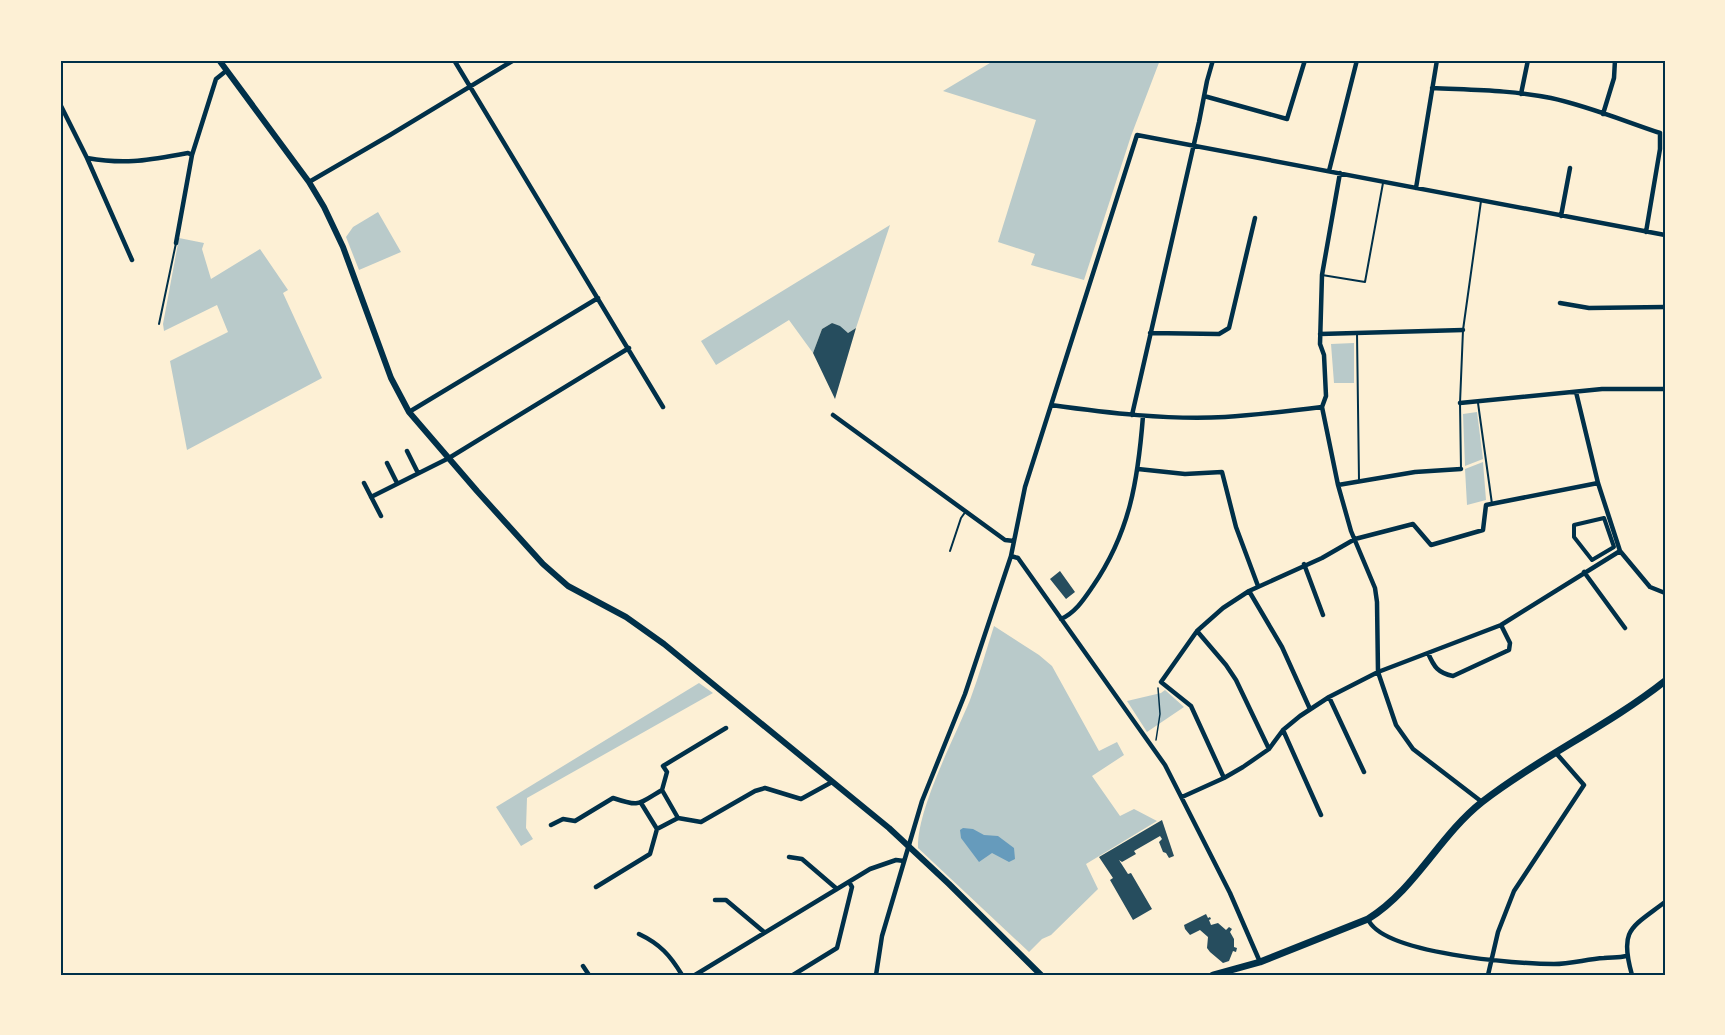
<svg xmlns="http://www.w3.org/2000/svg" width="1725" height="1035" font-family="'Exo 2',sans-serif">
  <style>
    .green { fill: #b9caca }
    .water { fill: #669bbc }
    .building { fill: #264d5e }
    .lines { fill: none; stroke-linecap: round; stroke-linejoin: round }
    .path { stroke: #003049; stroke-width: 1.5 }
    .service { stroke: #003049; stroke-width: 2 }
    .pedestrian { stroke: #003049; stroke-width: 4 }
    .minor { stroke: #003049; stroke-width: 4.5 }
    .tertiary { stroke: #003049; stroke-width: 6 }
    .secondary { stroke: #003049; stroke-width: 7 }
    .neatline { fill: none; stroke: #003049; stroke-width: 2 }
  </style>
  <rect width="100%" height="100%" fill="#fdf0d5"/>
  <path class="green" d="M 995,60 L 1160,60 L 1131,136 L 1084,280 L 1031,265 L 1035,254 L 998,242 L 1036,120 L 943,91 Z
    M 378,212 L 401,252 L 359,270 L 346,237 L 353,227 Z
    M 890,225 L 856,328 L 848,333 L 832,323 L 822,329 L 813,353 L 789,320 L 716,365 L 701,341 Z
    M 179,238 L 204,243 L 202,249 L 211,279 L 260,249 L 288,290 L 283,293 L 322,378 L 187,450 L 170,361 L 228,332 L 217,305 L 164,331 L 163,324 Z
    M 1354,343 L 1354,383 L 1334,383 L 1331,344 Z
    M 1477,412 L 1483,459 L 1465,466 L 1463,414 Z
    M 1483,462 L 1486,500 L 1467,505 L 1465,469 Z
    M 994,626 L 1039,655 L 1052,666 L 1099,751 L 1117,742 L 1124,755 L 1092,776 L 1120,816 L 1134,809 L 1157,821 L 1086,864 L 1098,889 L 1051,935 L 1042,939 L 1029,952 L 918,848 C 917,809 954,739 970,700 C 979,676 986,651 994,626 Z
    M 699,683 L 713,693 L 527,798 L 526,828 L 533,839 L 521,846 L 496,807 Z
    M 1165,690 L 1184,707 L 1147,732 L 1127,701 L 1161,693 Z"/>
  <path class="water" d="M 963,828 L 973,829 L 984,835 L 998,836 L 1014,848 L 1015,859 L 1009,862 L 992,853 L 979,862 L 961,838 L 960,830 Z"/>
  <path class="building" d="M 832,323 L 840,326 L 848,333 L 856,328 L 835,399 L 813,353 L 822,329 Z
    M 1060,571 L 1075,592 L 1066,599 L 1050,579 Z
    M 1162,820 L 1174,856 L 1169,858 L 1166,853 L 1163,852 L 1159,842 L 1162,839 L 1160,836 L 1134,851 L 1136,854 L 1122,862 L 1119,860 L 1128,874 L 1131,873 L 1152,909 L 1133,920 L 1110,880 L 1113,878 L 1099,857 Z
    M 1206,914 L 1208,918 L 1210,917 L 1211,919 L 1209,920 L 1211,925 L 1218,923 L 1226,930 L 1229,927 L 1232,929 L 1230,932 L 1234,939 L 1234,947 L 1237,948 L 1236,952 L 1233,951 L 1229,961 L 1223,963 L 1210,952 L 1207,948 L 1208,937 L 1200,930 L 1190,935 L 1185,929 L 1184,925 Z"/>
  <g class="lines">
    <path class="path" d="M 1156,740 L 1160,714 L 1158,688"/>
    <path class="service" d="M 1322,275 L 1365,282 L 1383,183
      M 159,324 L 176,243
      M 1357,333 L 1359,480
      M 1478,403 L 1492,504
      M 1461,469 L 1460,403 L 1463,330 L 1481,201
      M 950,551 L 961,518 L 966,511"/>
    <path class="pedestrian" d="M 1604,518 L 1614,547 L 1592,560 L 1574,537 L 1574,525 Z"/>
    <path class="minor" d="M 454,60 L 663,407
      M 1432,88 C 1471,90 1512,90 1551,98 C 1588,106 1624,121 1660,133
      M 1521,94 L 1528,60
      M 1204,96 L 1287,119 L 1305,60
      M 60,104 L 87,158 L 132,260
      M 1603,114 L 1614,78 L 1615,60
      M 87,158 C 127,165 148,160 188,153 L 192,155
      M 1329,171 L 1357,60
      M 1340,173 L 1322,275 L 1320,344 L 1324,355 L 1326,396 L 1322,407 L 1338,485 L 1351,531 L 1375,588 L 1377,602 L 1378,672 L 1396,725 L 1413,749 L 1482,802
      M 309,182 L 390,135 L 514,60
      M 1416,188 L 1437,60
      M 1561,216 L 1570,168
      M 1646,232 L 1660,149 L 1660,133
      M 176,243 L 192,155 L 216,79 L 226,71
      M 1560,303 L 1589,308 L 1665,307
      M 1150,333 L 1219,334 L 1229,328 L 1255,218
      M 1320,334 L 1463,330
      M 1576,392 L 1598,483 L 1620,551 L 1650,587 L 1665,593
      M 1460,403 L 1602,389 L 1665,389
      M 1051,405 C 1108,413 1167,420 1225,417 C 1257,415 1290,411 1322,407
      M 409,412 L 598,298
      M 833,415 L 1005,540 L 1014,541
      M 1132,415 L 1199,122 L 1207,81 L 1213,60
      M 407,451 L 418,473
      M 387,463 L 397,483
      M 1138,469 L 1185,474 L 1222,472 L 1236,527 L 1258,586
      M 364,483 L 381,516
      M 1338,485 L 1415,472 L 1461,469
      M 371,497 L 449,458 L 629,348
      M 1011,556 L 1018,558 L 1165,765 L 1230,893 L 1260,962
      M 1304,564 L 1323,615
      M 1584,572 L 1625,628
      M 1249,591 L 1282,647 L 1310,709
      M 1061,619 C 1076,612 1084,599 1093,586 C 1130,532 1138,480 1143,416
      M 1197,631 L 1226,665 L 1236,680 L 1269,749
      M 1428,653 C 1434,667 1438,673 1453,676 L 1509,650 L 1510,643 L 1501,625
      M 1329,697 L 1364,772
      M 1283,730 L 1321,815
      M 1224,778 L 1191,706 L 1161,682 L 1197,631 L 1223,608 L 1249,591 L 1322,558 L 1355,539 L 1413,524 L 1431,545 L 1483,530 L 1486,505 L 1598,483
      M 662,790 L 678,818
      M 1182,797 L 1224,778 L 1243,767 L 1269,749 L 1283,730 L 1300,716 L 1329,697 L 1378,672 L 1501,625 L 1620,551
      M 641,803 L 657,829
      M 551,825 L 563,819 L 575,821 L 613,798 C 640,807 637,805 662,790 L 667,772 L 663,766 L 726,728
      M 789,857 L 802,859 L 837,889
      M 596,887 L 650,854 L 657,829 L 678,818 L 701,822 L 755,791 L 765,788 L 801,799 L 832,782
      M 715,900 L 726,900 L 764,932
      M 1368,919 C 1382,954 1518,964 1554,964 C 1571,964 1587,959 1604,958 C 1611,957 1619,958 1626,956
      M 639,934 C 660,944 670,955 682,975
      M 583,966 L 589,975
      M 695,975 L 870,869 L 896,860 L 904,861
      M 793,975 L 837,948 L 852,887 L 849,882
      M 876,975 L 882,936 L 922,801 L 965,694 L 1011,556 L 1025,487 L 1137,135 L 1665,235
      M 1488,975 L 1498,932 L 1514,891 L 1584,785 L 1556,753
      M 1632,975 C 1619,929 1631,928 1665,902"/>
    <path class="tertiary" d="M 219,60 L 309,182 L 324,207 L 343,247 L 391,378 L 409,412 L 477,491 L 543,564 L 568,586 L 626,617 L 664,644 L 889,828 L 949,884 L 1041,975"/>
    <path class="secondary" d="M 1213,975 L 1260,962 L 1368,919 C 1415,890 1439,836 1482,802 C 1540,757 1608,726 1665,681"/>
  </g>
  <rect width="1725" height="1035" fill="none" stroke="#fdf0d5" stroke-width="123"/>
  <rect x="62" y="62" width="1602" height="912" class="neatline"/>
</svg>
